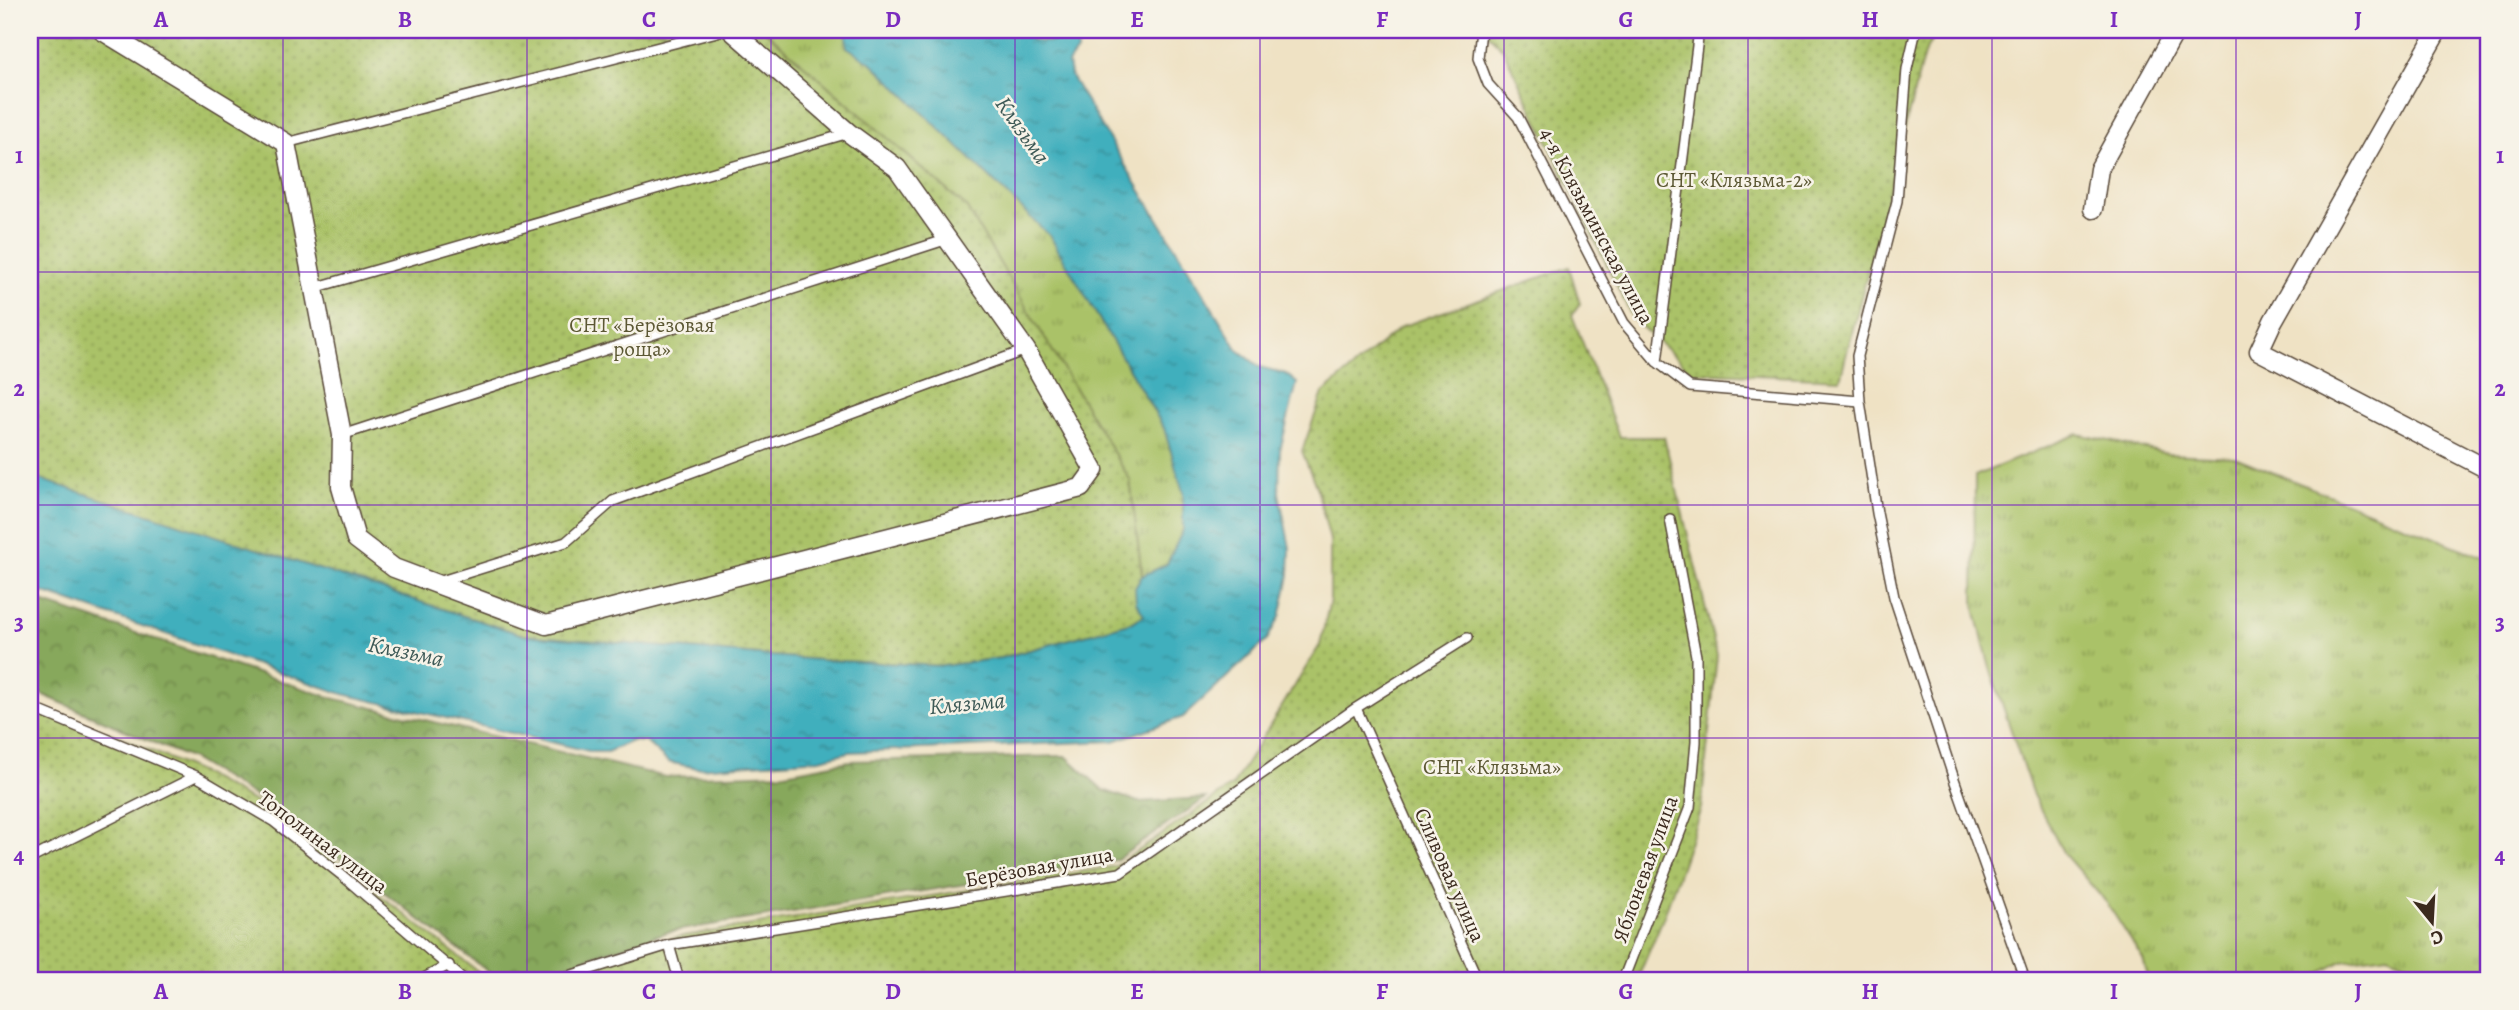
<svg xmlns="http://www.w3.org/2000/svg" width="2519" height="1010" font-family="Alegreya,serif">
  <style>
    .grass { fill: url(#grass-tufts); stroke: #727642; stroke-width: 2 }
    .forest { fill: url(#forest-crowns); stroke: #61693d; stroke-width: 2 }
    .garden { fill: url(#garden-dots); stroke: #727642; stroke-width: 2 }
    .water { fill: url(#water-ripples); stroke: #3e6c6e; stroke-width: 2 }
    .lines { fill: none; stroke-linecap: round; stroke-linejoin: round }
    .service-casing { stroke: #564637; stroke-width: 12 }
    .minor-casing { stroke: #564637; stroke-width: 21 }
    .service { stroke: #fff; stroke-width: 9 }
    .minor { stroke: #fff; stroke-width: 18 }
    .grid { fill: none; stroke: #7b2cbf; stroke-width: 2; stroke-opacity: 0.55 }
    .labels { text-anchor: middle; stroke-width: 5; stroke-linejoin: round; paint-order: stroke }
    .park-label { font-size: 21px; fill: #5c5834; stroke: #f7f3e8 }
    .street-label { font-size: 21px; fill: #3b2a1e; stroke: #f7f3e8 }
    .water-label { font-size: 23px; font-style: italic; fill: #3d5956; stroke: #f7f3e8 }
    .neatline { fill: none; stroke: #7b2cbf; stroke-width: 2.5 }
    .grid-label { font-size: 23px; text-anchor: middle; font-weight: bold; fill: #7b2cbf }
  </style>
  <defs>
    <pattern id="grass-tufts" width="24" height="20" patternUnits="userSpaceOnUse" patternTransform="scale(1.75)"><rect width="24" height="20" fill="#aac267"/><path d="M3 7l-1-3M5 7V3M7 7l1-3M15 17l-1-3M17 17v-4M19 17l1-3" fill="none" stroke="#8c9e54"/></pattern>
    <pattern id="forest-crowns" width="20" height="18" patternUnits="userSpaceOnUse" patternTransform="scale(1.75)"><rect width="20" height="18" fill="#87a85c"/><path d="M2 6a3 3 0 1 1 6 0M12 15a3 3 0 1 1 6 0" fill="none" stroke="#70894b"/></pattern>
    <pattern id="garden-dots" width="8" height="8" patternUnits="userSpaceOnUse" patternTransform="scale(1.75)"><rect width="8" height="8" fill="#aac267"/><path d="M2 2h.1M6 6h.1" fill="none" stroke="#8c9e54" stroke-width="1.8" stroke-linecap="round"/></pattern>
    <pattern id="water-ripples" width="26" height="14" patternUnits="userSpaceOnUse" patternTransform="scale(1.75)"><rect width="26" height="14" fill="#41afbd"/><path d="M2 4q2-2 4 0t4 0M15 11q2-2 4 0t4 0" fill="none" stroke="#388f99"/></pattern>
  </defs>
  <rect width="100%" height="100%" fill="#f7f3e8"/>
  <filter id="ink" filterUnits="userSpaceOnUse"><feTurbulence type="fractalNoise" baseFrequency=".0143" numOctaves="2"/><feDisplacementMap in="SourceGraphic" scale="14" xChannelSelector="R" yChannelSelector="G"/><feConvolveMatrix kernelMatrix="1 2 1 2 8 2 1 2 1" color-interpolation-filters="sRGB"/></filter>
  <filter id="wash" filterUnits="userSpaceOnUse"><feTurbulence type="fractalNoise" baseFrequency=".00686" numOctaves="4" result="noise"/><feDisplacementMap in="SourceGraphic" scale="28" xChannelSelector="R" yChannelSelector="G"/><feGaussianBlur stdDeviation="1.57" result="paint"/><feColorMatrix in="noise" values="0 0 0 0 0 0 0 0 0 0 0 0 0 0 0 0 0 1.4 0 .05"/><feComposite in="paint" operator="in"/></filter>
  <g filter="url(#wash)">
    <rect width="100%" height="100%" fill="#efe2c4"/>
    <path class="grass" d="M 764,30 L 846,30 L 847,47 L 872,63 L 1050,236 L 1164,428 L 1183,492 L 1183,530 L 1167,564 L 1142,576 L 1130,480 L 966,207 Z
      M 2078,434 L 2168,454 L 2235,457 L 2489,560 L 2489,980 L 2453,980 L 2388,955 L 2342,961 L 2308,980 L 2149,980 L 2143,959 L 2107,903 L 2064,854 L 2033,795 L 1990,668 L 1974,605 L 1975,476 Z"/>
    <path class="forest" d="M 30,598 L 332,698 L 666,777 L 785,773 L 849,761 L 1066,756 L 1103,790 L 1138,802 L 1206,798 L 1116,860 L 668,932 L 553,969 L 538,980 L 499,980 L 274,808 L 192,759 L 41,694 L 30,692 Z"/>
    <path class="garden" d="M 30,30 L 764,30 L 966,207 L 1130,480 L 1142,576 L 1135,588 L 1145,614 L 1133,622 L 1000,658 L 943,666 L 819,660 L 523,635 L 30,476 Z
      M 1484,30 L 1937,30 L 1924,54 L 1840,379 L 1692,372 L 1633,319 L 1503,49 Z
      M 1569,267 L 1580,304 L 1572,315 L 1619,437 L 1664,437 L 1717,655 L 1701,808 L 1664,916 L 1637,980 L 548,980 L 553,975 L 666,939 L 1116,866 L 1233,785 L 1320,645 L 1330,600 L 1330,540 L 1317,489 L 1302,451 L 1323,393 L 1401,327 Z
      M 30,704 L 118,736 L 199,772 L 272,811 L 489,980 L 30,980 Z"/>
    <path class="water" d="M 846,30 L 1020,30 C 1033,49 1056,40 1076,38 L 1077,51 L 1068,63 L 1070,75 L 1238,350 L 1260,367 L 1286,374 L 1297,383 L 1280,450 L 1279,493 L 1290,548 L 1289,576 L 1280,617 L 1266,641 L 1183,717 L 1114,741 L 849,752 L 820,759 L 697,768 L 668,762 L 646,742 L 632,741 L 607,752 L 593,752 L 343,694 L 30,588 L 30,476 L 523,635 L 819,660 L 943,666 L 1001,658 L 1133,622 L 1144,615 L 1136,602 L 1135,588 L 1142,576 L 1167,564 L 1183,530 L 1183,492 L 1164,428 L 1050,236 L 872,63 L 847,47 Z"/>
  </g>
  <g filter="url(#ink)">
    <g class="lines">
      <defs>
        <path id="service" d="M 1481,30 L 1478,58 L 1488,84 L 1518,117 L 1624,323 L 1657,362 L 1690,387 L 1860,401
          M 1916,30 L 1907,69 L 1897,201 L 1857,356 L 1860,401 L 1877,513 L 1894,597 L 1954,779 L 2025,980
          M 286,143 L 725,30
          M 314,288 L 849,133
          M 1657,362 L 1699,30
          M 342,435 L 948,239
          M 438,582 L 566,542 L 613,501 L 1026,350
          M 30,707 L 196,776 L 273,821 L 344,877 L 464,980
          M 1356,708 L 1478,980
          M 30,859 L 196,776
          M 669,945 L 679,980
          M 420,980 L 449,965
          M 556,980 L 669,945 L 1120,873 L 1356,708 L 1467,638
          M 1623,980 L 1690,807 L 1696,742 L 1696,656 L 1670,519"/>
        <path id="minor" d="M 101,30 L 286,143 L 342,435 L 341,487 L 356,539 L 394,568 L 546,625 L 1081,488 L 1094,470 L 1026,350 L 897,168 L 849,133 L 731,30
          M 2438,30 L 2273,321 L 2259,351 L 2489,470
          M 2093,209 L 2099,169 L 2176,30"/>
      </defs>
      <use href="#service" class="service-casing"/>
      <use href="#minor" class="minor-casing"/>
      <use href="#service" class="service"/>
      <use href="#minor" class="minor"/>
    </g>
  </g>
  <path class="grid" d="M 283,30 L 283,980M 527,30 L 527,980M 771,30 L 771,980M 1015,30 L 1015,980M 1260,30 L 1260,980M 1504,30 L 1504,980M 1748,30 L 1748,980M 1992,30 L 1992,980M 2236,30 L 2236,980M 30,272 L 2489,272M 30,505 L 2489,505M 30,738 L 2489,738"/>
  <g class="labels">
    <g class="park-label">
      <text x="1734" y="187">СНТ «Клязьма-2»</text>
      <text x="642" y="332">СНТ «Берёзовая<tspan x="642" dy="24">роща»</tspan></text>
      <text x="1492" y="774">СНТ «Клязьма»</text>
    </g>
    <g class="street-label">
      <text transform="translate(1597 226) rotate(62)" y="7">4-я Клязьминская улица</text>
      <text transform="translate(323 842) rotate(37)" y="7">Тополиная улица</text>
      <text transform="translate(1039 867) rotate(-10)" y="7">Берёзовая улица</text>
      <text transform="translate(1645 869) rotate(-70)" y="7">Яблоневая улица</text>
      <text transform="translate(1450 875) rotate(66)" y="7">Сливовая улица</text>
    </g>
    <g class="water-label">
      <text transform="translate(1023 130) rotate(55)" y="8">Клязьма</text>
      <text transform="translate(406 651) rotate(12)" y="8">Клязьма</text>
      <text transform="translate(967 703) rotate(-5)" y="8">Клязьма</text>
    </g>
  </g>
  <rect width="2519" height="1010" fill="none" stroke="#f7f3e8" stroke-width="77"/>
  <g transform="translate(2432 922) rotate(162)" stroke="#f7f3e8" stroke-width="5" paint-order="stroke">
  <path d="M0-5L12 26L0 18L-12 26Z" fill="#3b2a1e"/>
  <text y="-10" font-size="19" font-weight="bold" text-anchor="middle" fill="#3b2a1e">С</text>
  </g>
  <rect x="38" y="38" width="2442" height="934" class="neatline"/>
  <g class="grid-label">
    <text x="161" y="27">A</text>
    <text x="405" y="27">B</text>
    <text x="649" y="27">C</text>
    <text x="893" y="27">D</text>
    <text x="1137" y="27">E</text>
    <text x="1382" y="27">F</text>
    <text x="1626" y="27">G</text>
    <text x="1870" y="27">H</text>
    <text x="2114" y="27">I</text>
    <text x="2358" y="27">J</text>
    <text x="19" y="163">1</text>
    <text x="2500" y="163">1</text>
    <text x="19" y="396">2</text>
    <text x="2500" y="396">2</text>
    <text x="19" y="630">3</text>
    <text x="2500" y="630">3</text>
    <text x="19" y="863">4</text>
    <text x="2500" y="863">4</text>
    <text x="161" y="999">A</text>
    <text x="405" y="999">B</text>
    <text x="649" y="999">C</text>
    <text x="893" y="999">D</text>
    <text x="1137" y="999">E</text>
    <text x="1382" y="999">F</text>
    <text x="1626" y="999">G</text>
    <text x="1870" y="999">H</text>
    <text x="2114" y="999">I</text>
    <text x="2358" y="999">J</text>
  </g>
</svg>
